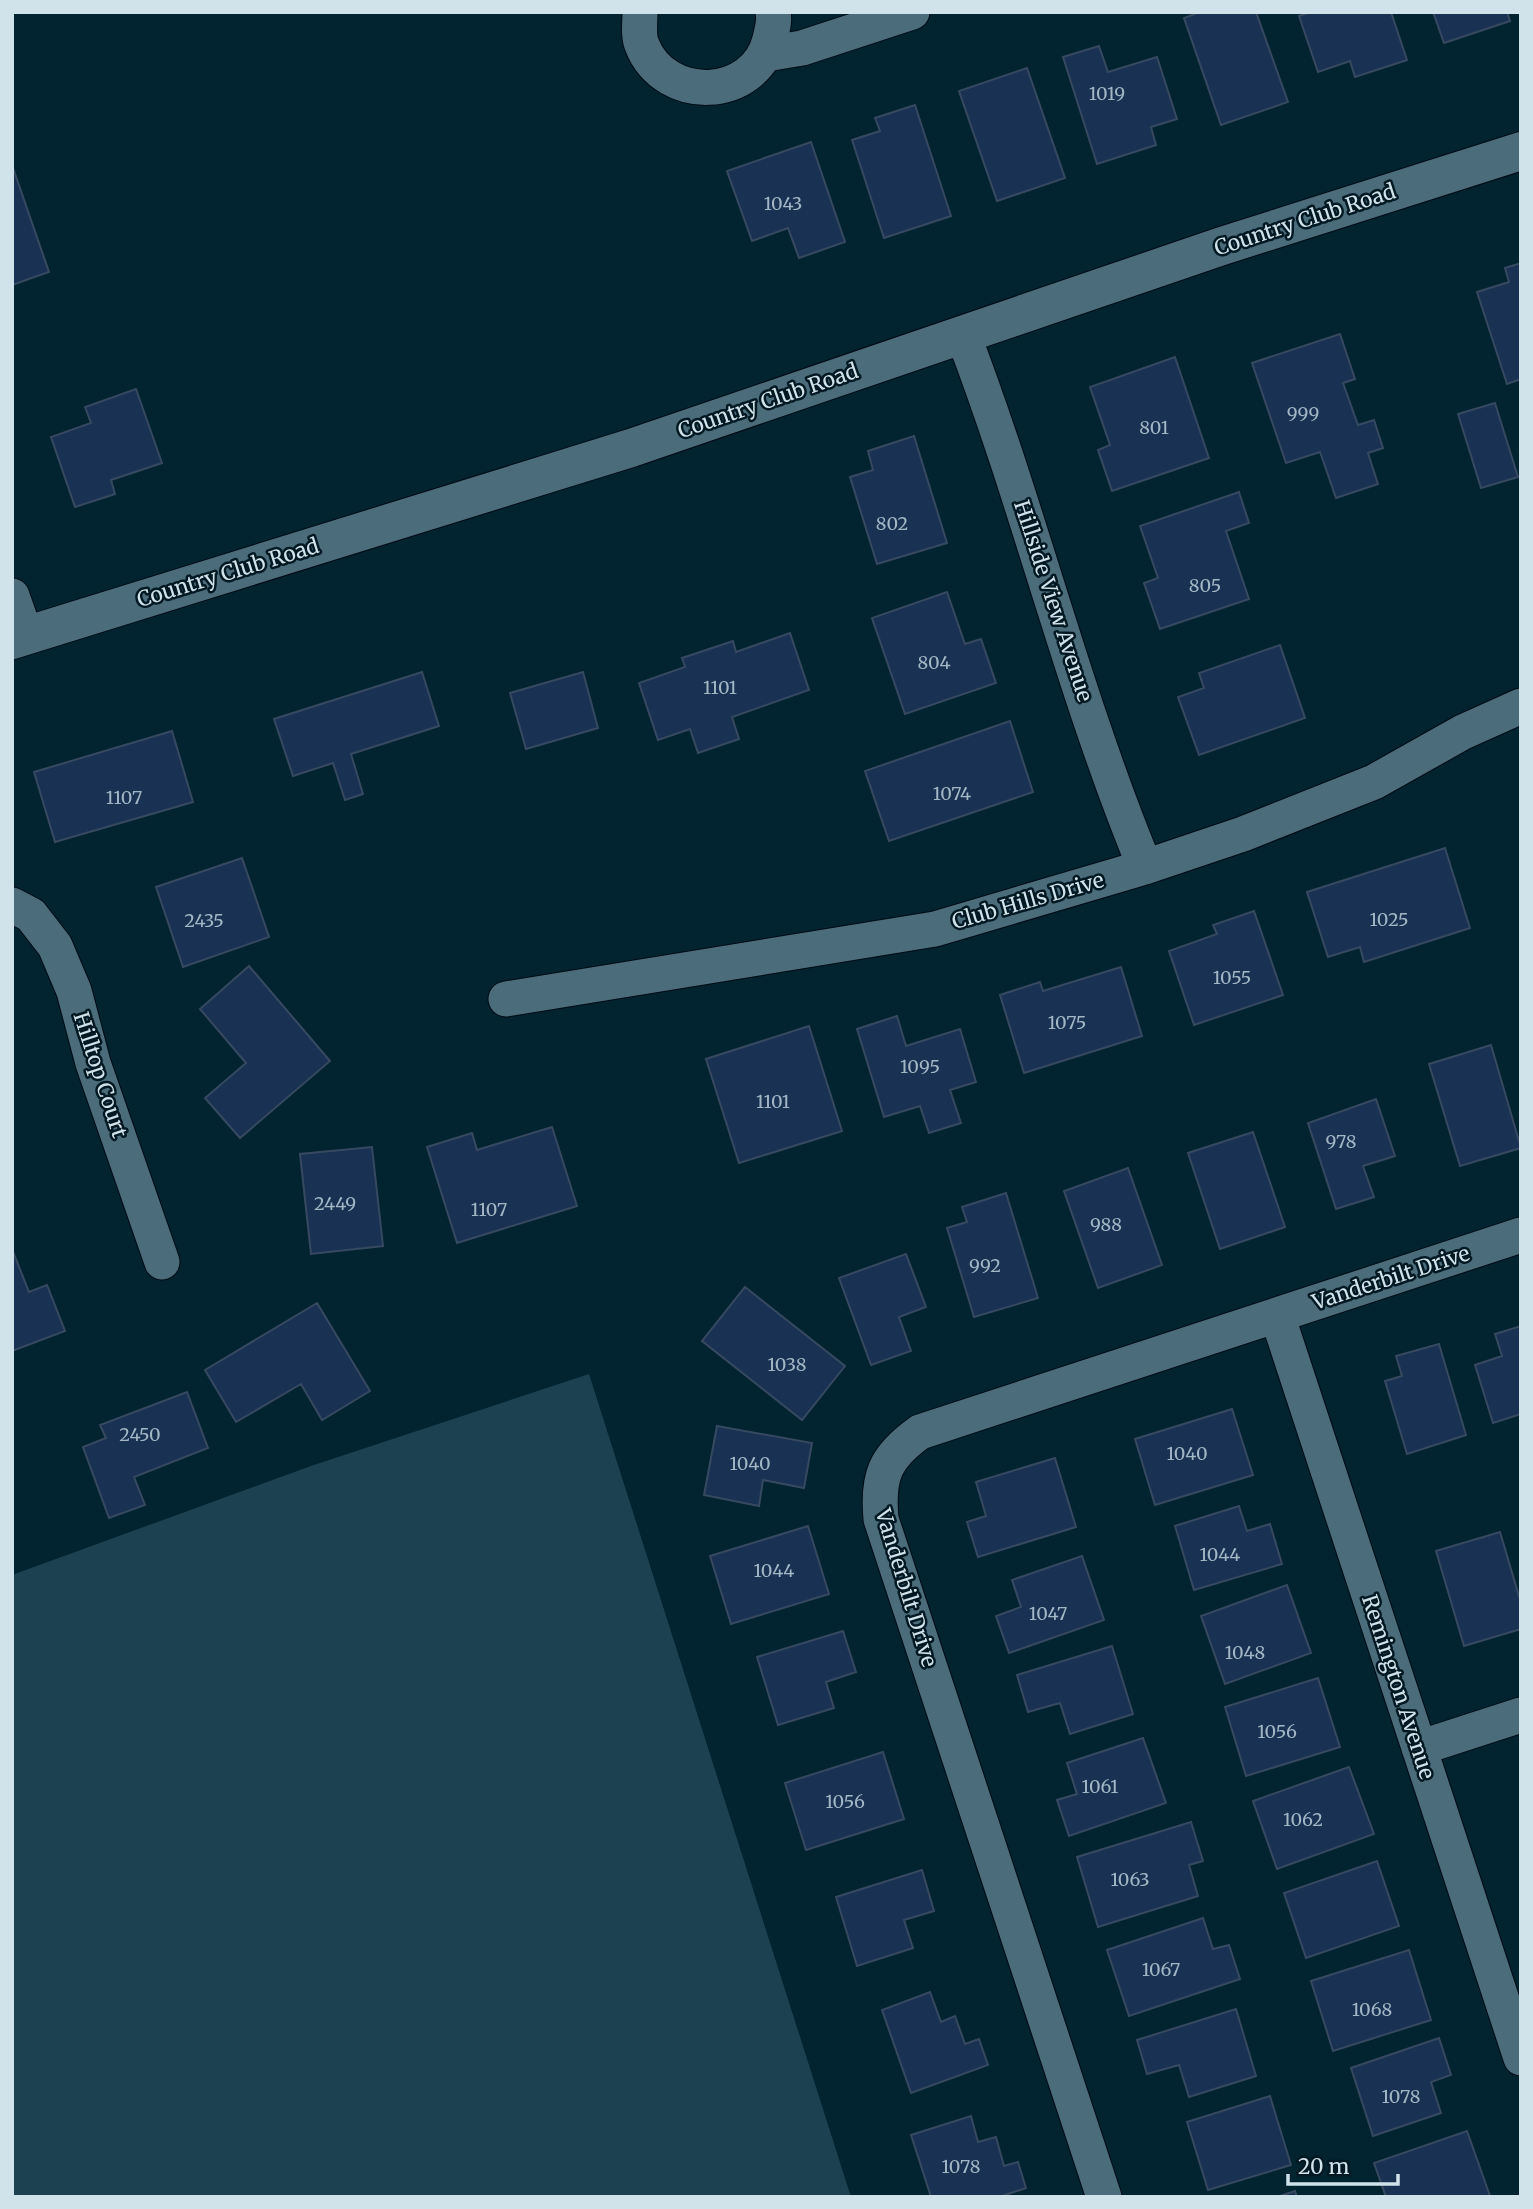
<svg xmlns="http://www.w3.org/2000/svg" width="1533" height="2209" font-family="Merriweather,serif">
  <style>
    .green { fill: #1c4251 }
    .building { fill: #193253; stroke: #374960; stroke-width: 2 }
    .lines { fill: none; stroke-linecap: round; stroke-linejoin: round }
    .minor-casing { stroke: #000b14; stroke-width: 37 }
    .tertiary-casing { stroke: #000b14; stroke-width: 40 }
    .minor { stroke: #4b6c7b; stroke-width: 35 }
    .tertiary { stroke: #4b6c7b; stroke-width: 38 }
    .labels { text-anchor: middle; stroke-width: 5; stroke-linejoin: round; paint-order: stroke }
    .number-label { font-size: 18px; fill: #a2b6c4 }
    .street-label { font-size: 21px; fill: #d0e2ea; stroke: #021923 }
  </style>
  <rect width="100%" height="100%" fill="#022330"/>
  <path class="green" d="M 589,1374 L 851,2197 L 12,2197 L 12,1575 L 311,1466 Z"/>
  <path class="building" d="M 1200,12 L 1256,12 L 1288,102 L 1221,125 L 1184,18 Z
    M 1311,12 L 1391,12 L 1407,60 L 1355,77 L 1350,61 L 1318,72 L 1299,16 Z
    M 1433,12 L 1507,12 L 1510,21 L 1444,43 Z
    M 1099,46 L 1108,72 L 1157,57 L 1177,119 L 1151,127 L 1156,145 L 1097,164 L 1063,57 Z
    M 1027,68 L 1065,178 L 997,201 L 959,91 Z
    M 915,105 L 951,216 L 884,238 L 852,140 L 880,131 L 875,118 Z
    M 811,142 L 845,242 L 799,258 L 788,228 L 752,241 L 727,171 Z
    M 12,165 L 49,272 L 12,285 Z
    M 1521,263 L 1521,379 L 1507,384 L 1477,292 L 1509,282 L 1505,268 Z
    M 1340,334 L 1355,379 L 1343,383 L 1358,425 L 1374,420 L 1383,448 L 1368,453 L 1378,484 L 1336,498 L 1320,452 L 1286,463 L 1252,363 Z
    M 1175,357 L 1209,458 L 1112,491 L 1098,450 L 1110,445 L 1090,387 Z
    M 136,389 L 162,463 L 111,480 L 115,494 L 75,507 L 51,437 L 91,423 L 85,407 Z
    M 1495,403 L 1518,477 L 1481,488 L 1458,414 Z
    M 914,436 L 947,543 L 877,564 L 850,477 L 873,470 L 868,451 Z
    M 1239,492 L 1249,523 L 1226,531 L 1249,599 L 1160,629 L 1144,583 L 1158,578 L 1140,526 Z
    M 947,592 L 965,644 L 981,639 L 996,683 L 905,714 L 872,618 Z
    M 790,633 L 809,690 L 732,717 L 739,739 L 698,753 L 690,729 L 658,740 L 639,683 L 685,667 L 682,658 L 733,641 L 736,652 Z
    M 1280,645 L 1305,718 L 1199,755 L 1178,697 L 1204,688 L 1199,673 Z
    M 422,672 L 439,726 L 351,754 L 363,794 L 345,800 L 333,763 L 293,776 L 274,719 Z
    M 583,672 L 598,728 L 526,749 L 510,693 Z
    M 1010,721 L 1033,792 L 889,841 L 865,771 Z
    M 172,731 L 193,802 L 55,842 L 34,772 Z
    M 1445,848 L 1470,928 L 1364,962 L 1360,947 L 1328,957 L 1307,892 Z
    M 242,858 L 269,937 L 183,967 L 156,887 Z
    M 1254,911 L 1283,995 L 1194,1025 L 1169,951 L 1217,934 L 1213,925 Z
    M 249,966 L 330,1061 L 240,1138 L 205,1098 L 246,1063 L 200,1009 Z
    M 1121,967 L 1142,1036 L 1024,1073 L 1000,995 L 1040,982 L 1043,991 Z
    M 897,1016 L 906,1046 L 960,1029 L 976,1082 L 950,1090 L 961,1123 L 929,1133 L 920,1106 L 884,1117 L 857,1029 Z
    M 809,1026 L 842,1131 L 739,1163 L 706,1059 Z
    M 1491,1045 L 1521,1148 L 1460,1166 L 1429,1064 Z
    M 1376,1099 L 1395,1156 L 1363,1166 L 1374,1197 L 1336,1209 L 1308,1123 Z
    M 552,1127 L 577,1206 L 457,1243 L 427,1147 L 472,1133 L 477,1150 Z
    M 1253,1132 L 1285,1227 L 1220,1249 L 1188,1153 Z
    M 372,1147 L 383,1246 L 311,1254 L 300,1154 Z
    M 1128,1168 L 1162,1265 L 1098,1288 L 1064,1191 Z
    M 1006,1193 L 1038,1298 L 974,1317 L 947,1228 L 967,1222 L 962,1207 Z
    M 12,1249 L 29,1292 L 47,1285 L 65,1331 L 12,1351 Z
    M 906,1254 L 926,1307 L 899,1317 L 911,1351 L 871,1365 L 839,1278 Z
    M 745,1287 L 845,1366 L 802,1420 L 702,1341 Z
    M 317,1303 L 370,1391 L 322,1420 L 301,1384 L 236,1422 L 205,1370 Z
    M 1521,1326 L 1521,1414 L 1493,1423 L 1475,1365 L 1502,1356 L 1495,1334 Z
    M 1439,1344 L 1466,1435 L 1407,1454 L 1385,1381 L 1402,1376 L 1396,1356 Z
    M 187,1392 L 208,1448 L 134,1477 L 145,1505 L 109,1518 L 83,1447 L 106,1438 L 100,1425 Z
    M 1232,1409 L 1253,1475 L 1155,1505 L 1135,1439 Z
    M 717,1426 L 812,1443 L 804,1488 L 763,1480 L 759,1506 L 704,1495 Z
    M 1055,1458 L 1076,1527 L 978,1557 L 967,1522 L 986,1516 L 976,1482 Z
    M 1239,1506 L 1247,1531 L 1270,1524 L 1282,1564 L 1194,1590 L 1175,1526 Z
    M 808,1526 L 829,1594 L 731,1624 L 710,1556 Z
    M 1500,1532 L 1521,1603 L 1521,1629 L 1464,1646 L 1436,1551 Z
    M 1082,1556 L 1104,1620 L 1009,1653 L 996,1616 L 1021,1607 L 1012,1580 Z
    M 1287,1585 L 1311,1653 L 1225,1684 L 1201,1616 Z
    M 843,1631 L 856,1672 L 826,1682 L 834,1708 L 778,1725 L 757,1657 Z
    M 1112,1646 L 1133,1714 L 1070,1734 L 1060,1703 L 1028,1712 L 1017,1675 Z
    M 1318,1678 L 1340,1747 L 1246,1776 L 1225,1707 Z
    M 1143,1738 L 1166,1803 L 1069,1836 L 1057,1800 L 1077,1794 L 1067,1763 Z
    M 883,1752 L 904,1819 L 806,1850 L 785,1783 Z
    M 1349,1767 L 1374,1834 L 1277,1869 L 1253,1801 Z
    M 1191,1822 L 1203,1861 L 1189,1865 L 1198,1896 L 1098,1927 L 1077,1857 Z
    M 1377,1861 L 1399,1926 L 1306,1958 L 1284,1893 Z
    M 922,1870 L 934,1911 L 904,1920 L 913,1948 L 857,1966 L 836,1897 Z
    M 1203,1918 L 1213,1949 L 1229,1945 L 1240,1979 L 1129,2016 L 1107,1950 Z
    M 1409,1950 L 1431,2020 L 1333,2051 L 1311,1981 Z
    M 930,1992 L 941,2022 L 955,2016 L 965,2044 L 979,2039 L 988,2065 L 911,2093 L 882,2010 Z
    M 1236,2009 L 1256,2076 L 1189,2097 L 1179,2065 L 1147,2074 L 1137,2040 Z
    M 1439,2038 L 1451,2075 L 1431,2082 L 1441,2113 L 1373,2136 L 1351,2068 Z
    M 1270,2096 L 1291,2165 L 1208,2190 L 1187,2122 Z
    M 971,2116 L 978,2142 L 996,2137 L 1004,2166 L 1018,2162 L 1026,2188 L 999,2197 L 931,2197 L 911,2135 Z
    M 1467,2131 L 1490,2196 L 1386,2197 L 1374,2163 Z
    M 1295,2191 L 1297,2197 L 1277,2197 Z"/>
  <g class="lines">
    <defs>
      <path id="minor" d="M 640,12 C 640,22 638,36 642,45 C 665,104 755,101 770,39 C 772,30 775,21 773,12
        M 766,54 L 802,48 L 912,12
        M 963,335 C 1030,510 1073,693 1145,867
        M 12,596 L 26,636
        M 12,905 L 31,915 L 55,946 L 74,991 L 93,1063 L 162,1262
        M 506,999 L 935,929 L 1145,867 L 1243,834 L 1374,782 L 1463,732 L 1521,706
        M 1277,1315 L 1521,2058
        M 1419,1748 L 1521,1715
        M 1104,2197 L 881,1519 C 877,1476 885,1457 920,1432 L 1521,1235"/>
      <path id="tertiary" d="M 12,640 L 631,448 L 1222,246 L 1521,151"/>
    </defs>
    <use href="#minor" class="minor-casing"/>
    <use href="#tertiary" class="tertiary-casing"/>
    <use href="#minor" class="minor"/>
    <use href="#tertiary" class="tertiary"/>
  </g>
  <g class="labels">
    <g class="number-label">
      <text x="1107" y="100">1019</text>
      <text x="783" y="210">1043</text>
      <text x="1303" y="420">999</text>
      <text x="1154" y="434">801</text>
      <text x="892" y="530">802</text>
      <text x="1205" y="592">805</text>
      <text x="934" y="669">804</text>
      <text x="720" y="694">1101</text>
      <text x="952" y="800">1074</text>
      <text x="124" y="804">1107</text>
      <text x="1389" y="926">1025</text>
      <text x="204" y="927">2435</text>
      <text x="1232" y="984">1055</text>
      <text x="1067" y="1029">1075</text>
      <text x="920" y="1073">1095</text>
      <text x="773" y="1108">1101</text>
      <text x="1341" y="1148">978</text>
      <text x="335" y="1210">2449</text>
      <text x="489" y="1216">1107</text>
      <text x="1106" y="1231">988</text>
      <text x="985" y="1272">992</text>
      <text x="787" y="1371">1038</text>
      <text x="140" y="1441">2450</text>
      <text x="1187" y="1460">1040</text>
      <text x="750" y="1470">1040</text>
      <text x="1220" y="1561">1044</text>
      <text x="774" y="1577">1044</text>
      <text x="1048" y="1620">1047</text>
      <text x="1245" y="1659">1048</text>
      <text x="1277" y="1738">1056</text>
      <text x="1100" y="1793">1061</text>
      <text x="845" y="1808">1056</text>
      <text x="1303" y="1826">1062</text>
      <text x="1130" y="1886">1063</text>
      <text x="1161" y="1976">1067</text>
      <text x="1372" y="2016">1068</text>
      <text x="1401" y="2103">1078</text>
      <text x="961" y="2173">1078</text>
    </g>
    <g class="street-label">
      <text transform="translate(1305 220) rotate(-18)" y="7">Country Club Road</text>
      <text transform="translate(768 401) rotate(-19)" y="7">Country Club Road</text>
      <text transform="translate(228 573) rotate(-17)" y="7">Country Club Road</text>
      <text transform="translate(1053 601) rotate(72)" y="7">Hillside View Avenue</text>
      <text transform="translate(1028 901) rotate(-16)" y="7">Club Hills Drive</text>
      <text transform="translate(100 1075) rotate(72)" y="7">Hilltop Court</text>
      <text transform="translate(1391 1278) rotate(-18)" y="7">Vanderbilt Drive</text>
      <text transform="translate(906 1588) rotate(73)" y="7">Vanderbilt Drive</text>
      <text transform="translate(1398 1687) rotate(72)" y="7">Remington Avenue</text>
    </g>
  </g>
  <rect width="1533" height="2209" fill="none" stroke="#d0e2ea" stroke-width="28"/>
  <path d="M1288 2174v10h110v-10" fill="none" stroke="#d0e2ea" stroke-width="3.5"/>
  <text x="1298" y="2174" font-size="21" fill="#d0e2ea" stroke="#021923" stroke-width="5" paint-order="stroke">20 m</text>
</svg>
